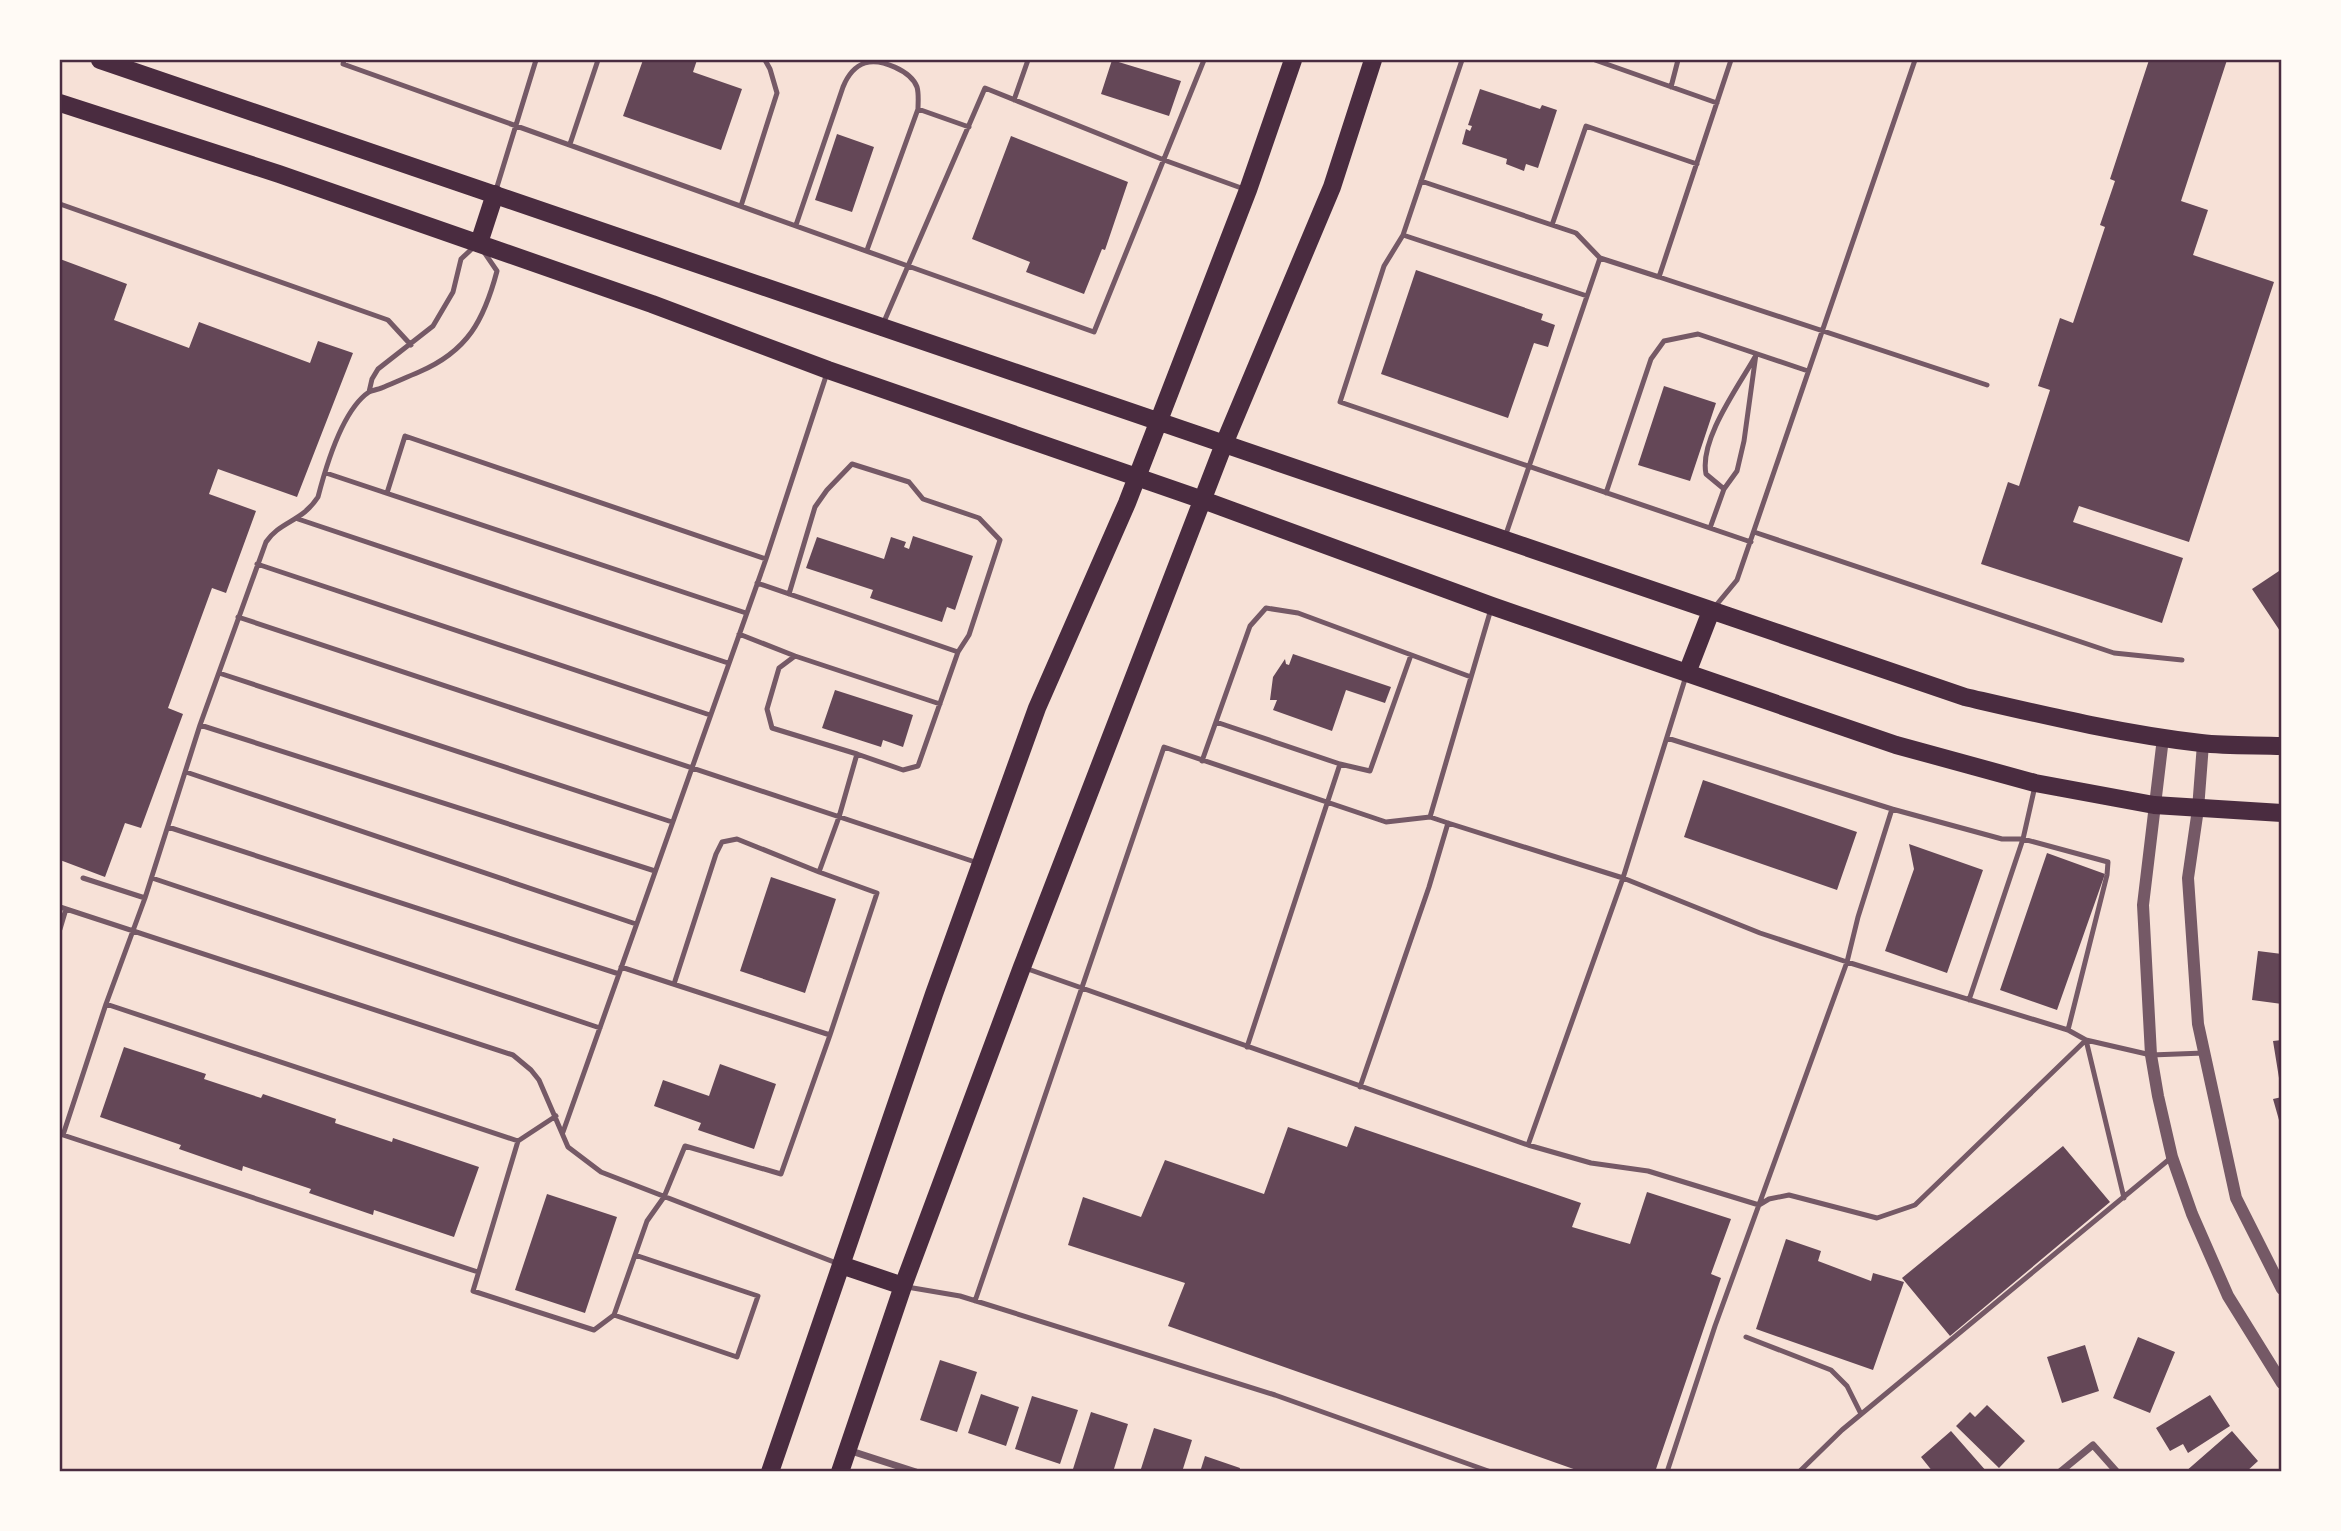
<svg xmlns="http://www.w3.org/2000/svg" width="2341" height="1531" font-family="Helvetica,sans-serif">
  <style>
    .building { fill: #644757 }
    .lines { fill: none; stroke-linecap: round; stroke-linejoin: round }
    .service { stroke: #755966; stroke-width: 5 }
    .minor { stroke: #755966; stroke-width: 7 }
    .tertiary { stroke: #755966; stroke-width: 12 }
    .primary { stroke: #4a2c40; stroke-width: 18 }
    .neatline { fill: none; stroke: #4a2c40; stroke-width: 2.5 }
  </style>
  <rect width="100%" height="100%" fill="#f7e1d7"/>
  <path class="building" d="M 643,60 L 697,60 L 693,72 L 742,89 L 721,150 L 623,116 Z
    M 1112,60 L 1181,81 L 1169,116 L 1101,94 Z
    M 2149,60 L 2227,60 L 2181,201 L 2208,210 L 2193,255 L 2274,282 L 2189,542 L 2079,506 L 2073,522 L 2183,558 L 2162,623 L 1981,564 L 2008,482 L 2019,486 L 2050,390 L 2038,386 L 2060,318 L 2073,323 L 2105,227 L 2100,225 L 2115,181 L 2110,179 Z
    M 1480,89 L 1540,109 L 1542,105 L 1557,110 L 1538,168 L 1526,164 L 1524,171 L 1506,164 L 1507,159 L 1462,144 L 1466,129 L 1470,131 L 1472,126 L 1468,125 Z
    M 837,134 L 874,147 L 852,212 L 815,200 Z
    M 1011,136 L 1128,182 L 1105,250 L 1102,249 L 1084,294 L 1026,272 L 1030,262 L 972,239 Z
    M 60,259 L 127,284 L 114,320 L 189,348 L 199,322 L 310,363 L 318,341 L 353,353 L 297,497 L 218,469 L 209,494 L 256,511 L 226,593 L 212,588 L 168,708 L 183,714 L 141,828 L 125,823 L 105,877 L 60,860 Z
    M 1416,270 L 1543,314 L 1541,320 L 1555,325 L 1548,347 L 1534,343 L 1508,418 L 1381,374 Z
    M 1664,386 L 1716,403 L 1690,481 L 1638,465 Z
    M 913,536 L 973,556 L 955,610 L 947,607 L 942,622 L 870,598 L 873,590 L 806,568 L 817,537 L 884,559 L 891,537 L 906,542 L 904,547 L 909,549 Z
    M 2282,569 L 2282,634 L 2252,589 Z
    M 1293,654 L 1391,687 L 1385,703 L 1346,690 L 1332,731 L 1273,710 L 1277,700 L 1270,700 L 1273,677 L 1285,659 L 1286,664 L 1289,665 Z
    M 835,690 L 913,715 L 903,747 L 883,740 L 881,747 L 822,728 Z
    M 1703,780 L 1857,832 L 1837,890 L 1684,837 Z
    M 1909,844 L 1983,870 L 1947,973 L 1885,951 L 1914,869 Z
    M 2047,853 L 2105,874 L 2057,1010 L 2000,990 Z
    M 771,877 L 836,899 L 805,993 L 740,971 Z
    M 2258,951 L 2282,954 L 2282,1004 L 2252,1000 Z
    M 2282,1040 L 2282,1078 L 2279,1078 L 2273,1041 Z
    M 124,1047 L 206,1074 L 204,1079 L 261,1098 L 263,1094 L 336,1119 L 335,1123 L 392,1142 L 393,1138 L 479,1167 L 454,1237 L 374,1210 L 373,1215 L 309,1193 L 311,1189 L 243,1166 L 242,1171 L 179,1149 L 181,1145 L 100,1117 Z
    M 720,1064 L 776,1084 L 754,1149 L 698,1130 L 701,1123 L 654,1106 L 663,1080 L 709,1096 Z
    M 2282,1097 L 2282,1127 L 2281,1127 L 2273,1099 Z
    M 1355,1126 L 1581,1203 L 1572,1227 L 1630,1244 L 1647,1192 L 1731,1219 L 1711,1274 L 1721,1278 L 1655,1472 L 1582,1472 L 1168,1326 L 1185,1283 L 1068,1245 L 1083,1197 L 1141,1217 L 1165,1160 L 1264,1194 L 1288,1127 L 1347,1147 Z
    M 2063,1146 L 2110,1202 L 1950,1336 L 1902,1278 Z
    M 547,1194 L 617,1217 L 585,1313 L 515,1290 Z
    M 1786,1239 L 1821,1251 L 1818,1261 L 1871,1281 L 1873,1273 L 1904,1282 L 1873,1370 L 1756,1329 Z
    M 2138,1337 L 2175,1352 L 2150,1413 L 2113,1398 Z
    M 2085,1345 L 2099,1391 L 2062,1403 L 2047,1357 Z
    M 940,1360 L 977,1372 L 957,1432 L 920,1420 Z
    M 981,1394 L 1019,1407 L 1006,1446 L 968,1433 Z
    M 2210,1395 L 2230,1426 L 2188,1453 L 2183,1444 L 2170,1451 L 2156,1428 Z
    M 1032,1396 L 1078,1410 L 1060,1464 L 1015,1449 Z
    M 1987,1405 L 2025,1441 L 1999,1468 L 1956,1426 L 1970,1412 L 1975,1417 Z
    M 1091,1412 L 1128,1424 L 1113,1472 L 1081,1472 L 1073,1469 Z
    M 1154,1428 L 1192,1440 L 1182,1472 L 1140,1472 Z
    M 1951,1431 L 1987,1472 L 1933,1472 L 1921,1457 Z
    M 2232,1431 L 2258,1461 L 2246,1472 L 2185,1472 Z
    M 1205,1456 L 1240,1468 L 1239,1472 L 1200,1472 Z"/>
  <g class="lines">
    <path class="service" d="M 344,60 L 343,64 L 908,266 L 883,324
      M 1204,60 L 1094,332 L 908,266 L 985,88 L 1164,160 L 1244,189
      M 1462,60 L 1403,235 L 1384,266 L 1340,402 L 1751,542
      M 1595,60 L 1717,103
      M 1731,60 L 1659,277 L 1987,385
      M 1671,87 L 1678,60
      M 1014,100 L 1028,60
      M 570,144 L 598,60
      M 1421,181 L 1576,233 L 1600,258
      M 496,190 L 536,60
      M 60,204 L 388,320 L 411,345
      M 741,206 L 777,93 L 770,69 L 765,60
      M 796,225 L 843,87 C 847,77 853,67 865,63 C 881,58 911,71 917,87 C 919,94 918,102 918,109
      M 1552,225 L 1586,126 L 1697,164
      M 1403,235 L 1587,296
      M 867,250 L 918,109 L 969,127
      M 369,392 L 372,379 L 378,369 L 433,326 L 453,292 L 461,259 L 476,245
      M 326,473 L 746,613
      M 1724,489 L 1706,474 C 1699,440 1738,387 1755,357
      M 387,493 L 405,436 L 766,559
      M 1606,493 L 1651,359 L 1664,341 L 1698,334 L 1808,371
      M 298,519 L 728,663
      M 1710,528 L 1724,489 L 1737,471 L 1744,441 L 1756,354
      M 1754,532 L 2114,653 L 2182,660
      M 1505,537 L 1600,258 L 1659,277
      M 257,564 L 710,715
      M 757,583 L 958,652 L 918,766 L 903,770 L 857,754 L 839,817 L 819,872 L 877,893 L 830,1035
      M 789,594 L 815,507 L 827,490 L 852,464 L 909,482 L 923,499 L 979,518 L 1000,540 L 969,635 L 958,652
      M 1713,609 L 1737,580 L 1915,60
      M 238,617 L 978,863
      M 739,634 L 795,656
      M 219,673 L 672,822
      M 1216,722 L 1340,764 L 1247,1047
      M 200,725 L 655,871
      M 1667,738 L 1892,809
      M 857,754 L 772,728 L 767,709 L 779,668 L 795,656 L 940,704
      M 1202,761 L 1250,626 L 1266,608 L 1298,613 L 1471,677
      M 1340,764 L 1370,771 L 1411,655
      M 186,772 L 636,924
      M 1430,817 L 1491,609
      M 168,827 L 619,974
      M 83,878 L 145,898
      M 152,878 L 600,1028
      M 60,907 L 513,1055 L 531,1070 L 539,1080 L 568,1147 L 601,1172 L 839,1264
      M 60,929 L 66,909
      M 1025,968 L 1528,1145 L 1591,1163 L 1648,1171 L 1759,1205 L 1769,1199 L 1789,1195 L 1877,1218 L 1915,1205 L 2086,1040
      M 674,984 L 716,854 L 722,842 L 737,839 L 819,872
      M 1969,1000 L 2023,839 L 2108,862 L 2107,875 L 2068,1030
      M 106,1004 L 145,898 L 200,725 L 266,542 C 280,521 302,522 318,497 C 326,466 342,410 369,392 C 373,390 380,389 384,387 C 396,382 407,377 419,372 C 468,351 484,320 497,271 L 484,252
      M 2086,1040 L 2124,1198
      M 1360,1087 L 1429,887 L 1448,823
      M 563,1132 L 766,559 L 827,373
      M 518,1141 L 556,1116
      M 1528,1145 L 1623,878 L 1686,676
      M 478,1272 L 63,1135 L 106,1004 L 518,1141 L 473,1291 L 594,1330 L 614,1315 L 647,1221 L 664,1197 L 685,1146 L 781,1174 L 830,1035 L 621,967
      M 907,1287 L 960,1296 L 1275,1395 L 1491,1472
      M 975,1301 L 1164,747 L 1386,822 L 1430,817 L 1448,823 L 1623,878 L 1760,933 L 1847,962 L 2068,1030 L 2086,1040 L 2151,1055 L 2204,1053
      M 614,1315 L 737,1357 L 758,1296 L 635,1255
      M 1746,1337 L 1831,1370 L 1847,1386 L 1861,1414
      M 1667,1472 L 1715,1326 L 1847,962 L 1858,917 L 1892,809 L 2002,839 L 2023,839 L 2035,786
      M 1799,1472 L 1842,1430 L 2172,1157"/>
    <path class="minor" d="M 848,1450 L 916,1472
      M 2060,1472 L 2093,1445 L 2117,1472"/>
    <path class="tertiary" d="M 2163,738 L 2143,905 L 2151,1055 L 2158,1096 L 2172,1157 L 2192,1214 L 2228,1296 L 2282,1383
      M 2203,744 L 2198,809 L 2188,878 L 2198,1024 L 2236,1198 L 2282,1289"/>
    <path class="primary" d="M 100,60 L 1965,697 C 2043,715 2122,734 2201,743 C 2227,746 2255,745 2282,746
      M 60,103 L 279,174 L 652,304 L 828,370 L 1203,500 L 1492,606 L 1896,745 L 2035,783 L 2154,805 L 2282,813
      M 479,243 L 495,194
      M 1687,673 L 1711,611
      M 841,1265 L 903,1286
      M 770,1472 L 934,994 L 1037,708 L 1127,503 L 1248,190 L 1293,60
      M 840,1472 L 903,1286 L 1022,967 L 1224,444 L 1332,187 L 1373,60"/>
  </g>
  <rect width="2341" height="1531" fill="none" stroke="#fffaf5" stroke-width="122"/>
  <rect x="61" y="61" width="2219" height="1409" class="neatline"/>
</svg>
